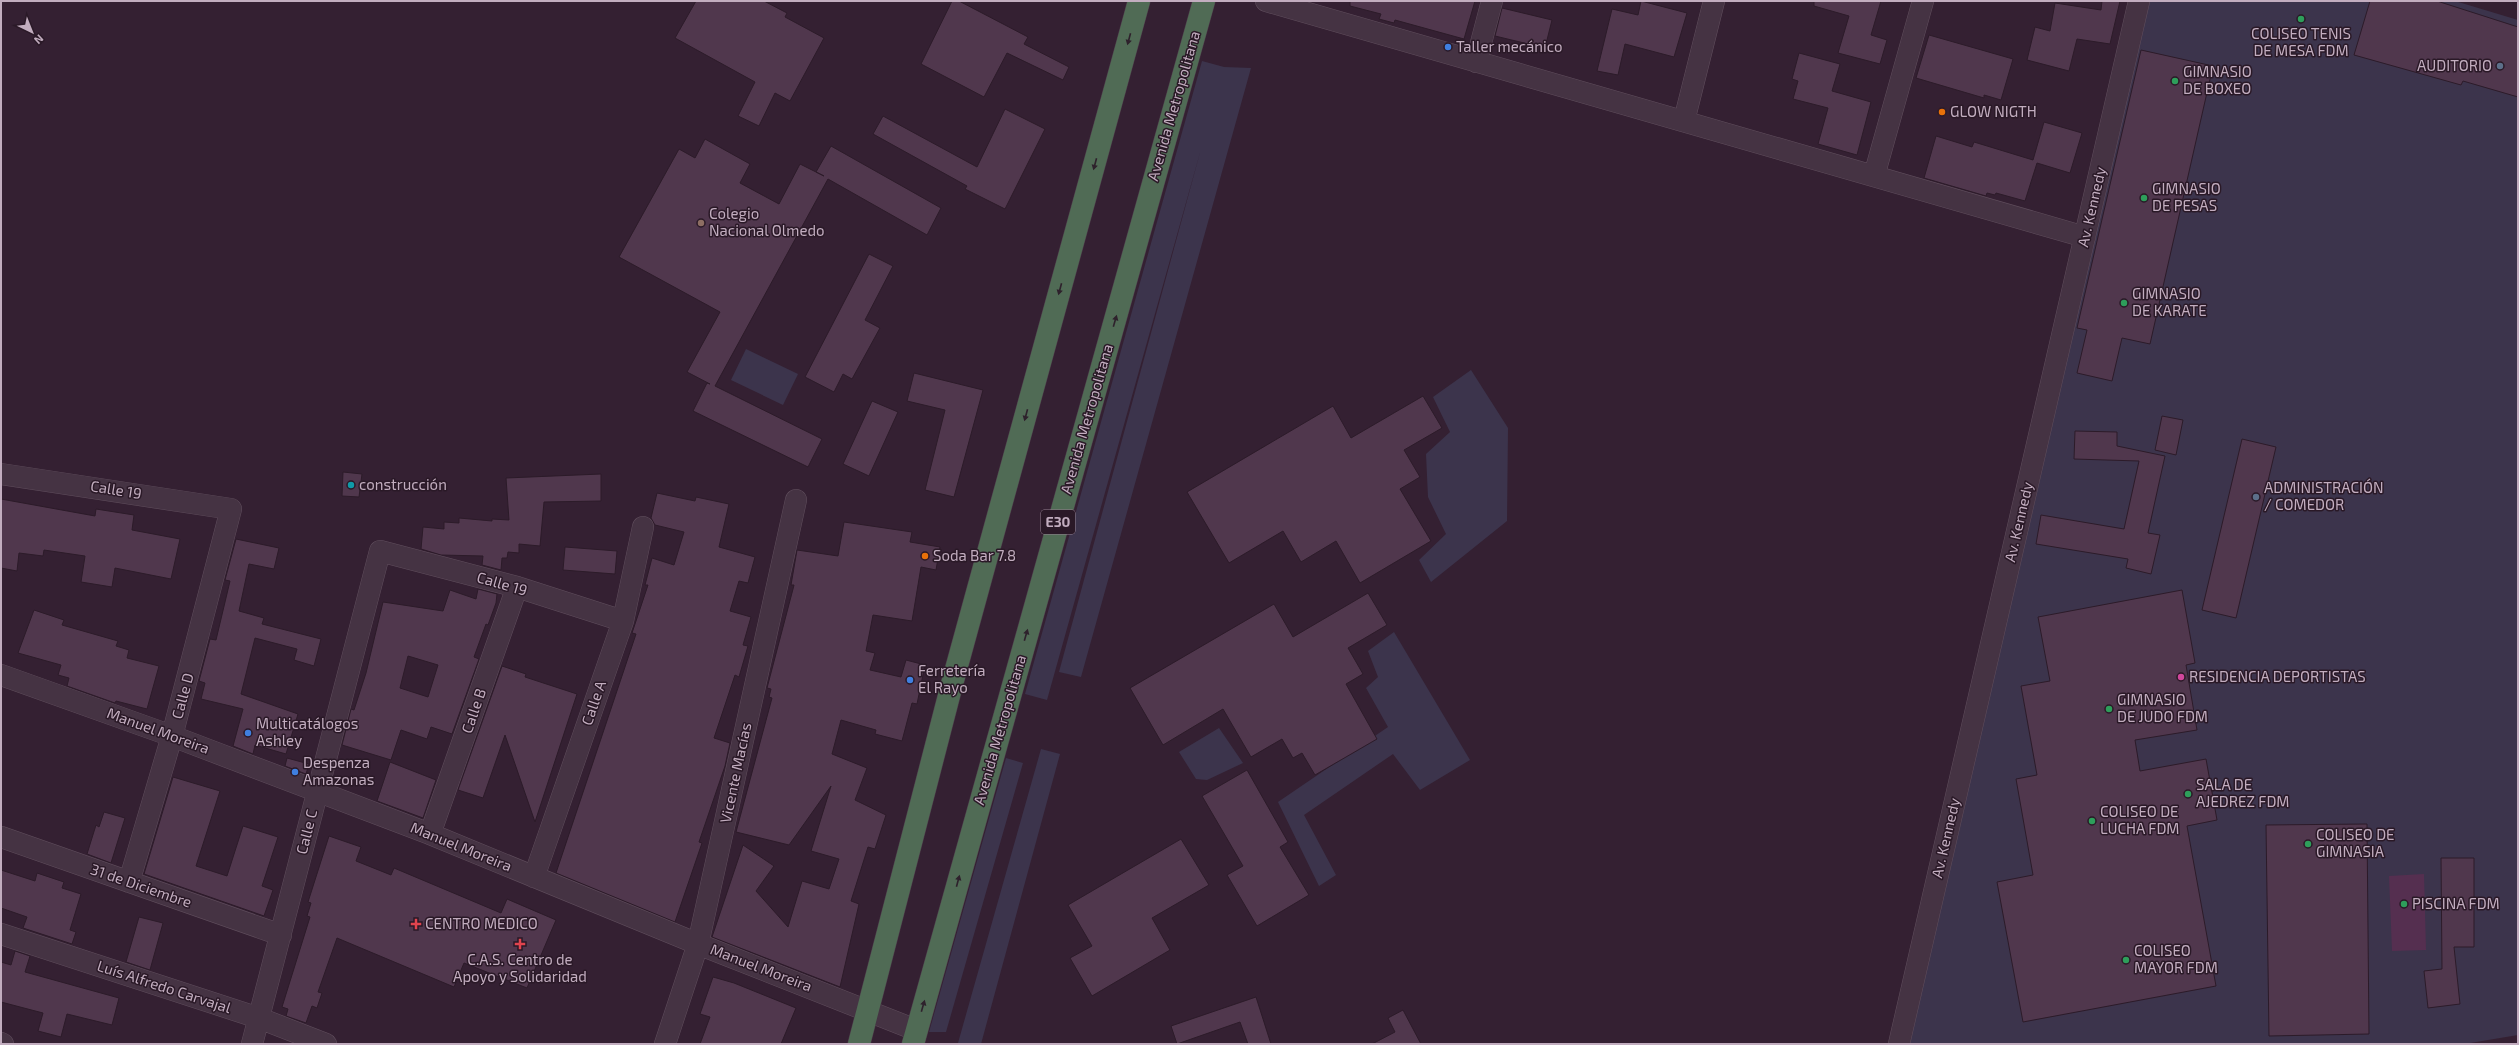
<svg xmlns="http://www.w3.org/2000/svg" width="2519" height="1045" font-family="'Exo 2',sans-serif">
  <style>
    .green { fill: #3c344c }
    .water { fill: #552f50 }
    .building { fill: #50374d; stroke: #2c1b29; fill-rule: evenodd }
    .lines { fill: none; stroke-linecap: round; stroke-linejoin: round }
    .street-casing { stroke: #604e5d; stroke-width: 22 }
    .highway-casing { stroke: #4d3b4a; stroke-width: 23 }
    .street { stroke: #453343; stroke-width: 21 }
    .highway { stroke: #506b55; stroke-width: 22 }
    .oneway { fill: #2e212c }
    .leisure-dot { fill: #2e9e5b; stroke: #2a1927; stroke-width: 1.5 }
    .shop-dot { fill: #3f7fe0; stroke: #2a1927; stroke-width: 1.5 }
    .service-dot { fill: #5c6f8a; stroke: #2a1927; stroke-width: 1.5 }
    .food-dot { fill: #e8710a; stroke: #2a1927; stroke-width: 1.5 }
    .education-dot { fill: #8d6e63; stroke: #2a1927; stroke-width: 1.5 }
    .culture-dot { fill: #0f9aa8; stroke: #2a1927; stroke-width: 1.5 }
    .hotel-dot { fill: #d1479c; stroke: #2a1927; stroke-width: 1.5 }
    .health-dot { fill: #e0444e; stroke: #2a1927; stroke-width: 1.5 }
    .labels { text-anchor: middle; stroke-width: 3; stroke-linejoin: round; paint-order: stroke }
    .shield { fill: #2a1927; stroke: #948191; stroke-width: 1 }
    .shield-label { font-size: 14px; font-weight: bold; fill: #c2adbf }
    .poi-label { font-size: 15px; fill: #c2adbf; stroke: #2a1927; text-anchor: start }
    .street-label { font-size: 15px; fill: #c2adbf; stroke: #2a1927 }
  </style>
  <rect width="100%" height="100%" fill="#342032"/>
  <path class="green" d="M 2148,1 L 2455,1 L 2518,20 L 2518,1035 L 2464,1044 L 1904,1044 Z
    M 1202,61 L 1224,67 L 1251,68 L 1081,677 L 1059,672 L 1201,149 L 1047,700 L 1025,694 Z
    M 746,349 L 798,374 L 783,405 L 731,380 Z
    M 1471,370 L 1508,428 L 1507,521 L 1431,582 L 1419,560 L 1446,534 L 1428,497 L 1426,454 L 1450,432 L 1433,397 Z
    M 1394,632 L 1470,760 L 1420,790 L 1393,754 L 1304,815 L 1336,875 L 1319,886 L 1278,802 L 1388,727 L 1366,688 L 1378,677 L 1368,651 Z
    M 1219,728 L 1243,763 L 1207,780 L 1196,779 L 1179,752 Z
    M 1041,749 L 1060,754 L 981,1044 L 958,1043 Z
    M 1006,758 L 1023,763 L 946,1032 L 929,1032 Z"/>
  <path class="water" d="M 2424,874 L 2426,950 L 2392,951 L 2389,876 Z"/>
  <path class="building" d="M 696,1 L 764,1 L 787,13 L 785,17 L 824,38 L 790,101 L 775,93 L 759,126 L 738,116 L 755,82 L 675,38 Z
    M 952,1 L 959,1 L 1028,37 L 1024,44 L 1069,67 L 1063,80 L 1007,53 L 984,97 L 921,64 Z
    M 1350,1 L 1475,1 L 1464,39 L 1395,20 L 1394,23 L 1379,19 L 1381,14 L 1350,6 Z
    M 1641,1 L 1687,13 L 1674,57 L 1625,44 L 1618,75 L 1597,71 L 1612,9 L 1638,15 Z
    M 1814,1 L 1881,1 L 1871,35 L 1887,40 L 1880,64 L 1838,53 L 1849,16 L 1814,6 Z
    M 2102,1 L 2120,1 L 2110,44 L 2077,39 L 2069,71 L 2027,60 L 2035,27 L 2050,31 L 2055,3 L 2101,10 Z
    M 2370,1 L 2437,1 L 2518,27 L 2518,97 L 2463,81 L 2461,85 L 2354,55 Z
    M 1502,8 L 1552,20 L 1545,48 L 1495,36 Z
    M 1929,35 L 2013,59 L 2001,100 L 1984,95 L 1984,98 L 1916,78 Z
    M 2141,50 L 2213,66 L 2150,344 L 2122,338 L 2112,381 L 2077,373 L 2087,330 L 2077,328 Z
    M 1799,53 L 1840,64 L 1832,91 L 1871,102 L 1857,155 L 1818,144 L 1828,108 L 1793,99 L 1798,81 L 1792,79 Z
    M 1005,109 L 1045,129 L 1005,209 L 965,189 L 967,186 L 873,134 L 883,116 L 977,167 Z
    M 2044,122 L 2082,133 L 2070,173 L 2037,163 L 2025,201 L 1996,193 L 1995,195 L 1987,193 L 1986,196 L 1924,178 L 1936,136 L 1972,147 L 1974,142 L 2033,160 Z
    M 705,139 L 750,164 L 740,183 L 779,204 L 800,164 L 824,176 L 816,172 L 831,146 L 941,208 L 927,235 L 828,179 L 715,386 L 822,439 L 808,467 L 693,411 L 707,383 L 710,384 L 687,372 L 720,312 L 619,257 L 679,149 L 695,158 Z
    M 869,254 L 893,266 L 865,320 L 880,328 L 852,379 L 843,374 L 834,392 L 805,377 Z
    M 914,373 L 983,390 L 954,497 L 925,490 L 945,410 L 907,401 Z
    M 1423,396 L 1442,428 L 1404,450 L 1420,477 L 1400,489 L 1431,541 L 1360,583 L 1336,541 L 1301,562 L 1283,531 L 1229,563 L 1187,492 L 1333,406 L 1351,438 Z
    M 872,401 L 898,412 L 869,476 L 843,464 Z
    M 2162,416 L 2183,420 L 2176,455 L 2155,450 Z
    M 2075,431 L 2117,432 L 2117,446 L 2165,456 L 2148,533 L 2160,535 L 2151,574 L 2126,568 L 2128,559 L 2036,544 L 2041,515 L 2124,529 L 2139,461 L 2074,459 Z
    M 2242,439 L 2276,447 L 2236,618 L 2202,610 Z
    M 343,472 L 362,474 L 359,497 L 342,496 Z
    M 601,474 L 601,501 L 544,502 L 540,546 L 519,544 L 519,553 L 508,552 L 507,558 L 502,558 L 501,570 L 482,565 L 483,556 L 441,555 L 421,549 L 423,527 L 444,529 L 444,522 L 459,523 L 459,518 L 492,521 L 492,519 L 509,520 L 506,478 Z
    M 657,493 L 695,501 L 696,497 L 729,504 L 719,547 L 755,557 L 748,583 L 739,581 L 730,611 L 751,617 L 743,645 L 748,646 L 739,677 L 735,675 L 714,738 L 730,743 L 725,766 L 699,842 L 702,843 L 675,922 L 556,873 L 636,634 L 632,633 L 648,585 L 645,585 L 652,558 L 674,565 L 684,532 L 655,525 L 651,518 Z
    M 1,499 L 95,516 L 96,509 L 134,515 L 132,530 L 180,539 L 171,579 L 115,568 L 112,587 L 81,582 L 85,556 L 44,550 L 43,556 L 19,553 L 17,571 L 1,568 Z
    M 844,522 L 912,532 L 910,542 L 940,547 L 936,570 L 921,567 L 912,621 L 873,615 L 866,651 L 875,653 L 870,670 L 901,677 L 906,660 L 925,665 L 917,704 L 912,703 L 902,741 L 875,734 L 876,730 L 841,720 L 832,754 L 867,768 L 855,800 L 886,815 L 875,849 L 868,847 L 851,901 L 859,904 L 840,987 L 712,937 L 743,845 L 774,866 L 756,891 L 788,927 L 802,881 L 829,889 L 839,859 L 811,851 L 831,786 L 789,845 L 736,832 L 772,698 L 769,697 L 771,689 L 767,688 L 793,589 L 794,585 L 791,585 L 797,550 L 838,556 Z
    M 236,539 L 279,548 L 274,569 L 249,564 L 239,611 L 264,618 L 262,624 L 321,639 L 314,666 L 294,660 L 297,649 L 255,638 L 241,694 L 298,714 L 286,754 L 255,745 L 253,754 L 233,746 L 243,709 L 201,699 L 205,683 L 199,681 L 210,639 L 216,640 L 230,581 L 225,580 Z
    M 565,547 L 617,551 L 615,574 L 563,570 Z
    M 478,589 L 497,594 L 496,603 L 488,625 L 486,624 L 474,657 L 479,659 L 452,734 L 431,727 L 427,739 L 401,730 L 391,760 L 342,745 L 351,709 L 354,710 L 366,673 L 383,602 L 443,611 L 450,590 L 476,599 ZM 408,656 L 438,665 L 428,697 L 400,688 Z
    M 2182,590 L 2195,663 L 2186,665 L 2197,730 L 2135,740 L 2140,771 L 2206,759 L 2217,820 L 2187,826 L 2216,986 L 2023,1022 L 1997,882 L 2033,875 L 2016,779 L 2037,775 L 2021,686 L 2050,681 L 2038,617 Z
    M 1368,593 L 1387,625 L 1348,648 L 1363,674 L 1346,684 L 1377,739 L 1315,775 L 1302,753 L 1293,758 L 1282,739 L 1251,757 L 1223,709 L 1163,745 L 1130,688 L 1274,604 L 1293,637 Z
    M 34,610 L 64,620 L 62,625 L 118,641 L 116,646 L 129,650 L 127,658 L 159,666 L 147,709 L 116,701 L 115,703 L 67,686 L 69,678 L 58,675 L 61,665 L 18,653 Z
    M 502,666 L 526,674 L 525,677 L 577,694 L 535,822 L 505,735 L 483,798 L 458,790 Z
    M 287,758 L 309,764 L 306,774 L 285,766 Z
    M 390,762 L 436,780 L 423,818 L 377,801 Z
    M 1247,770 L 1288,842 L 1280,847 L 1309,895 L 1257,926 L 1227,875 L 1243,866 L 1202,796 Z
    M 173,777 L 220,791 L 196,866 L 227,876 L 243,826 L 278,837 L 262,886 L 273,890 L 264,916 L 144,874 Z
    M 104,812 L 125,818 L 111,863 L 87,854 L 96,825 L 99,827 Z
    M 2367,824 L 2369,1034 L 2269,1036 L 2266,825 Z
    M 329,836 L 361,847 L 356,861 L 391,875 L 394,868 L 501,913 L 507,899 L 556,920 L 527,988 L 464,963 L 454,987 L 337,938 L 318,992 L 322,993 L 317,1008 L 312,1006 L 306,1023 L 286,1016 L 288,1009 L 282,1007 L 310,917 L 307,916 L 311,903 L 308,902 Z
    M 1181,839 L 1209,885 L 1152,918 L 1170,950 L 1092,996 L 1070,958 L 1092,946 L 1068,905 Z
    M 2441,858 L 2474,858 L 2474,947 L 2454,947 L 2460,1004 L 2428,1008 L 2424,971 L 2442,969 Z
    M 1,870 L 35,881 L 37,873 L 64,882 L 62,888 L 81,894 L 70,930 L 76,932 L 72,944 L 23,928 L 27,917 L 1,908 Z
    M 139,917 L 163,923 L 150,970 L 126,962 Z
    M 15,951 L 30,956 L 25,972 L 119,998 L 112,1025 L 67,1014 L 61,1037 L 38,1031 L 43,1013 L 1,1002 L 1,962 L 11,965 Z
    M 713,977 L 734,983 L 796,1008 L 781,1044 L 700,1044 L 710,1017 L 700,1014 Z
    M 1256,997 L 1271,1044 L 1248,1044 L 1240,1022 L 1177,1044 L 1171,1026 Z
    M 1403,1010 L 1421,1044 L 1372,1044 L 1395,1032 L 1388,1018 Z"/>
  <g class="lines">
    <defs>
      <path id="street" d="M 1266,1 L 2085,237
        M 1476,62 L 1492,1
        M 1684,121 L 1714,1
        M 1874,176 L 1923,1
        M 1,474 L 231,509 L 172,736 L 129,882
        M 1,675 L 172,736 L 430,834 L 698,944 L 916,1030
        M 430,834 L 517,587
        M 1,837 L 281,935
        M 534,877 L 623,621 L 643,527
        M 1,934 L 259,1018 L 326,1044
        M 1,1043 L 3,1044
        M 252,1044 L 380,551 L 517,587 L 623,621
        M 665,1044 L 698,944 L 796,500
        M 1899,1044 L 2139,1"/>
      <path id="highway" d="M 859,1044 L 952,684 L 1139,1
        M 913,1044 L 1204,1"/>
    </defs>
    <use href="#street" class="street-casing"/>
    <use href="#highway" class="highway-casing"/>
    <use href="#street" class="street"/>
    <use href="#highway" class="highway"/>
  </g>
  <defs><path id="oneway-solid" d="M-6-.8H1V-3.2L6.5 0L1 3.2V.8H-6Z"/></defs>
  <g class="oneway">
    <use href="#oneway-solid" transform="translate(1129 39) rotate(105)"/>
    <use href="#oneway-solid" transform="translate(1095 164) rotate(105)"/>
    <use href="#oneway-solid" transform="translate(1060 289) rotate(105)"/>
    <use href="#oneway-solid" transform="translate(1115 321) rotate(-74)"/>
    <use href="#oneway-solid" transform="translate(1026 415) rotate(105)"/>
    <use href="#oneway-solid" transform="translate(1026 635) rotate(-74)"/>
    <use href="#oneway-solid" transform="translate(958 881) rotate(-75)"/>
    <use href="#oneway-solid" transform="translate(923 1006) rotate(-74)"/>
  </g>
  <g class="leisure-dot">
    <circle cx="2301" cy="19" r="4"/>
    <circle cx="2175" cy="81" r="4"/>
    <circle cx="2144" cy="198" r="4"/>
    <circle cx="2124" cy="303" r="4"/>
    <circle cx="2109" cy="709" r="4"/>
    <circle cx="2188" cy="794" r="4"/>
    <circle cx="2092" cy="821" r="4"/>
    <circle cx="2308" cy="844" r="4"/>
    <circle cx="2404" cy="904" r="4"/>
    <circle cx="2126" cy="960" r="4"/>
  </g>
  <g class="shop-dot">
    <circle cx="1448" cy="47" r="4"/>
    <circle cx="910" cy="680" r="4"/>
    <circle cx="248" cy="733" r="4"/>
    <circle cx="295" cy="772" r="4"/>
  </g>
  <g class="service-dot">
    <circle cx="2500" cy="66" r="4"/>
    <circle cx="2256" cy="497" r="4"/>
  </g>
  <g class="food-dot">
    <circle cx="1942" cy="112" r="4"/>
    <circle cx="925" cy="556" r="4"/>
  </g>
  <circle class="education-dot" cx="701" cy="223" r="4"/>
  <circle class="culture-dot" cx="351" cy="485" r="4"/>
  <circle class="hotel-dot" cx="2181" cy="677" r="4"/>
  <g class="health-dot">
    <path d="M414 918h4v4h4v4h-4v4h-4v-4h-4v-4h4z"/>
    <path d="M518 938h4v4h4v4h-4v4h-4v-4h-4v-4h4z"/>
  </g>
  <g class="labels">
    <rect class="shield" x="1041" y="510" width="34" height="24" rx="3"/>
    <g class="shield-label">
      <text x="1058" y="527">E30</text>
    </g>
    <g class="poi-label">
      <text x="2301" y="39" text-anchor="middle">COLISEO TENIS<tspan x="2301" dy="17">DE MESA FDM</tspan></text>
      <text x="1456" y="52">Taller mecánico</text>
      <text x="2492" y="71" text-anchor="end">AUDITORIO</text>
      <text x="2183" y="77">GIMNASIO<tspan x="2183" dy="17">DE BOXEO</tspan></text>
      <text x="1950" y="117">GLOW NIGTH</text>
      <text x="2152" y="194">GIMNASIO<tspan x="2152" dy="17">DE PESAS</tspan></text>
      <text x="709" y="219">Colegio<tspan x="709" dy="17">Nacional Olmedo</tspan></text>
      <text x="2132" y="299">GIMNASIO<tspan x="2132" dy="17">DE KARATE</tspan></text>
      <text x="359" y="490">construcción</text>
      <text x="2264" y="493">ADMINISTRACIÓN<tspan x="2264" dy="17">/ COMEDOR</tspan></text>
      <text x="933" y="561">Soda Bar 7.8</text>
      <text x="918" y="676">Ferretería<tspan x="918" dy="17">El Rayo</tspan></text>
      <text x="2189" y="682">RESIDENCIA DEPORTISTAS</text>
      <text x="2117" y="705">GIMNASIO<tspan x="2117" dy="17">DE JUDO FDM</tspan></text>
      <text x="256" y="729">Multicatálogos<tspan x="256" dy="17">Ashley</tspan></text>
      <text x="303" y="768">Despenza<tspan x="303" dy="17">Amazonas</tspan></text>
      <text x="2196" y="790">SALA DE<tspan x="2196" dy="17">AJEDREZ FDM</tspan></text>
      <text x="2100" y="817">COLISEO DE<tspan x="2100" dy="17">LUCHA FDM</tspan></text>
      <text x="2316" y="840">COLISEO DE<tspan x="2316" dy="17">GIMNASIA</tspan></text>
      <text x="2412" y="909">PISCINA FDM</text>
      <text x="425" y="929">CENTRO MEDICO</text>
      <text x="2134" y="956">COLISEO<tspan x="2134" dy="17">MAYOR FDM</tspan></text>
      <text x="520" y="965" text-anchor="middle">C.A.S. Centro de<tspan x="520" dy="17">Apoyo y Solidaridad</tspan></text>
    </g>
    <g class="street-label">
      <text transform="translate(1174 106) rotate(-74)" y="5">Avenida Metropolitana</text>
      <text transform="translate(2092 207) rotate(-77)" y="5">Av. Kennedy</text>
      <text transform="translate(1087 419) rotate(-74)" y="5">Avenida Metropolitana</text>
      <text transform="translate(116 490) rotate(9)" y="5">Calle 19</text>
      <text transform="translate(2019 522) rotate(-77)" y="5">Av. Kennedy</text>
      <text transform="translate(502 584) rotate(16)" y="5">Calle 19</text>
      <text transform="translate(183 696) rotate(-75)" y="5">Calle D</text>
      <text transform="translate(594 703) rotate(-71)" y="5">Calle A</text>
      <text transform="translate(474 711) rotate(-71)" y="5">Calle B</text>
      <text transform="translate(1000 730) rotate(-74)" y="5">Avenida Metropolitana</text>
      <text transform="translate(158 731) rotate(20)" y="5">Manuel Moreira</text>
      <text transform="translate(736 773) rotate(-78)" y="5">Vicente Macías</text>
      <text transform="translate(307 832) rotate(-76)" y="5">Calle C</text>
      <text transform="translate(1946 838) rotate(-77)" y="5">Av. Kennedy</text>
      <text transform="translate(461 847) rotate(22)" y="5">Manuel Moreira</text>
      <text transform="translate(141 886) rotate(19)" y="5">31 de Diciembre</text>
      <text transform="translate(761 968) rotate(21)" y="5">Manuel Moreira</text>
      <text transform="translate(164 987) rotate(18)" y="5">Luís Alfredo Carvajal</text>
    </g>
  </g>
  <rect width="2519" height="1045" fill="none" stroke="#c2adbf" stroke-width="4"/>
  <g transform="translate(32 32) rotate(137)" stroke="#2a1927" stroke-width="3" paint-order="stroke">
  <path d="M0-3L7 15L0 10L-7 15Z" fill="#c2adbf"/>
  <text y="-6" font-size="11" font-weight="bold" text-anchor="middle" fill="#c2adbf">N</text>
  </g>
</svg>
